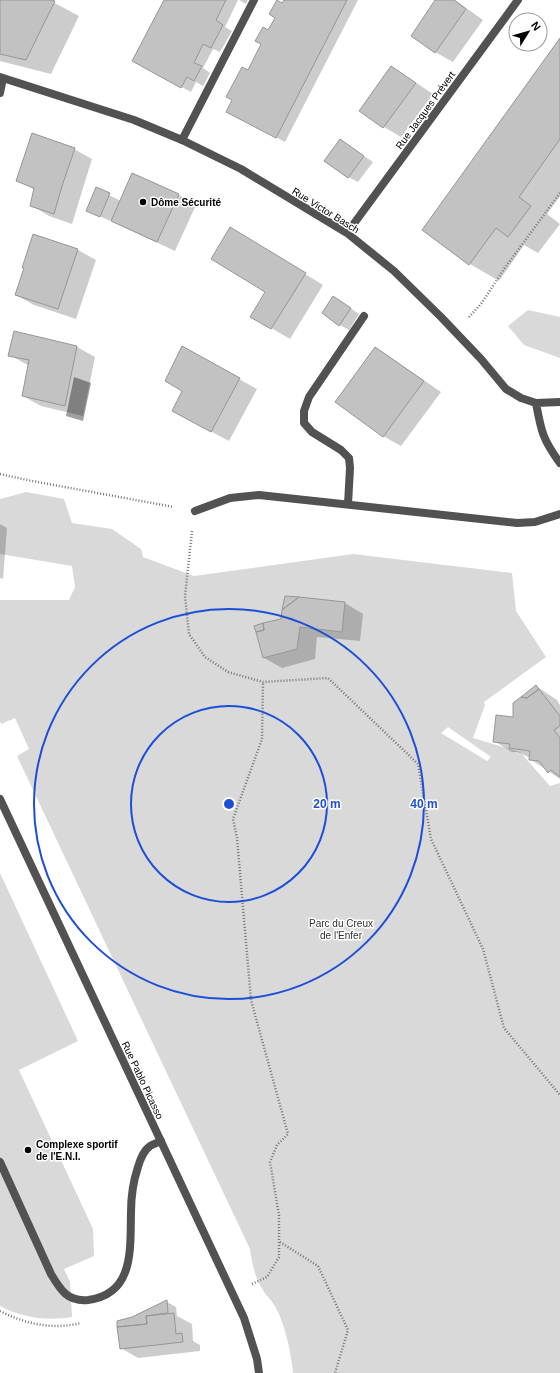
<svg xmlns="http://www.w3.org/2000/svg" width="560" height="1373" font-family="Helvetica,sans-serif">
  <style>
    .green { fill: #d9d9d9; fill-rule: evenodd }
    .water { fill: #a0a0a0 }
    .shadow { fill: #0003 }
    .building { fill: #c2c2c2; stroke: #969696 }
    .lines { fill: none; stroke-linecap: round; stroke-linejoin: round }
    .path { stroke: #747474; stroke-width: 2.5; stroke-dasharray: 1 2; stroke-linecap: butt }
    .service { stroke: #525252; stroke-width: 8 }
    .minor { stroke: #525252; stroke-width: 8 }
    .ring { fill: none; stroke: #1d4ed8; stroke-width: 2 }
    .poi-dot { fill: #000; stroke: #fff; stroke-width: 1.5 }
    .labels { text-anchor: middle; stroke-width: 3; stroke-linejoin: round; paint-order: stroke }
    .street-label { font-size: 10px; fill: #000; stroke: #fff }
    .poi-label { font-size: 10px; font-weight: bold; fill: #000; stroke: #fff; text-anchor: start }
    .park-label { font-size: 10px; fill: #303030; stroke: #fff }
    .centre { fill: #1d4ed8; stroke: #fff; stroke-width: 2 }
    .ring-label { font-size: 12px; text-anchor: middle; font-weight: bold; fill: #1d4ed8; stroke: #fff; stroke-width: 3; stroke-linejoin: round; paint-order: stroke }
  </style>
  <rect width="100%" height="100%" fill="#fff"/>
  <path class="green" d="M 528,310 L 560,317 L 560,358 L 524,345 L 508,326 Z
    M 26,492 L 64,499 L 72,523 L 112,529 L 141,549 L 143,557 L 194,576 L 353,554 L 512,573 L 516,611 L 546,657 L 484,702 L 485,705 L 473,738 L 520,752 L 550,786 L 560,783 L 560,1373 L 293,1373 C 292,1356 284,1319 274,1305 C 271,1299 266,1296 263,1290 C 255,1278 252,1264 250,1249 L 17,756 L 29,749 L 15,718 L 1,724 L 0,721 L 0,600 L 69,600 L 75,587 L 72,566 L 0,554 L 0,499 ZM 448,727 L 491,757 L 487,761 L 441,733 Z
    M 0,873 L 78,1041 L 19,1070 L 93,1229 L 94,1256 L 64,1269 L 70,1282 L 72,1317 C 48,1321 22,1318 0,1306 Z"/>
  <path class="water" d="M 74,377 L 91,383 L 83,421 L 66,416 Z"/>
  <path class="shadow" d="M 0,0 L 49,0 L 79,16 L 51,74 L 0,61 Z
    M 165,0 L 238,0 L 225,27 L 232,31 L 220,52 L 213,49 L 203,68 L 210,73 L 203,86 L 196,82 L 191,92 L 142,66 Z
    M 239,0 L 248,0 L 246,4 Z
    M 285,0 L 358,0 L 285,142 L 237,117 L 249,71 Z
    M 436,0 L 455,0 L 483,20 L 453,62 L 435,52 Z
    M 560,40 L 560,196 L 547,214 L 560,224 L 538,253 L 524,245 L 499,281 L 470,264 L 423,230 Z
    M 391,67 L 409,78 L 433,94 L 401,137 L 384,127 Z
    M 340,140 L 373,162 L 358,182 L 348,177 Z
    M 74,149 L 92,159 L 72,224 L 49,216 L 31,205 L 35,190 L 17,180 Z
    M 133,175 L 179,195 L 196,205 L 175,251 L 130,230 L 111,219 L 110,221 L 87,210 L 96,189 L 121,201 Z
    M 34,236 L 78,250 L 96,260 L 76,319 L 34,305 L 16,295 Z
    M 248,239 L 323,285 L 290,339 L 251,316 L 266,292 Z
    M 334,297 L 359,314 L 349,330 L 340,325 Z
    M 15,333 L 77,347 L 95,357 L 83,416 L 41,406 L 23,396 L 29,366 L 10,355 Z
    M 375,348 L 393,359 L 441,392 L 401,446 L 383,436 Z
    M 239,379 L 257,389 L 229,441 L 191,421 L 183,391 Z
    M 0,524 L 7,528 L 3,579 L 0,578 Z
    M 299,598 L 345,603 L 363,614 L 360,641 L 317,637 L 315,659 L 282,668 L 264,658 L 257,633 L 282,619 Z
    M 536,686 L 557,700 L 560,705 L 560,779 L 530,759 L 530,758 L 518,752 L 512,752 L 494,741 L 514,718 Z
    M 167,1302 L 176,1307 L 177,1316 L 192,1324 L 193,1341 L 200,1345 L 200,1351 L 138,1358 L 121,1348 L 133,1318 Z"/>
  <path class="building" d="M 0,0 L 52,0 L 55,1 L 26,60 L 0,54 Z
    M 164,0 L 226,0 L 216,20 L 223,25 L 211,48 L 203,44 L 194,63 L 202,66 L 194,81 L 187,77 L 181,88 L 132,61 Z
    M 277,0 L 282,3 L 284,0 L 347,0 L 276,138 L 226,112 L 232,100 L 226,97 L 242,67 L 248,70 L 261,44 L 255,41 L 263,27 L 268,30 L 275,18 L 269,14 Z
    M 435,0 L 454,0 L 466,9 L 435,53 L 411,36 Z
    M 560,38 L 560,139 L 519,197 L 531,206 L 508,237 L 496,228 L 469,265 L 422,230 Z
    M 391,66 L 416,83 L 383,128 L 359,111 Z
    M 32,133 L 75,148 L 62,186 L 54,214 L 30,206 L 34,188 L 16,181 Z
    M 340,139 L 364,156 L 348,178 L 324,161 Z
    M 132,173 L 179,194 L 157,242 L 111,221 Z
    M 96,187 L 110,193 L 100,217 L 86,211 Z
    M 230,227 L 306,273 L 271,329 L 250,317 L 265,292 L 211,259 Z
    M 33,234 L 78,249 L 58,309 L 15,295 L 24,268 L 22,268 Z
    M 333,296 L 351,308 L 339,326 L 322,313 Z
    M 14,331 L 77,346 L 65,406 L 22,396 L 29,360 L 8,356 Z
    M 182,346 L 240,378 L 211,432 L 172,411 L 182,391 L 165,381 Z
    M 375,347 L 424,381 L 383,437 L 335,402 Z
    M 285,596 L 299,597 L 282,610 Z
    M 299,597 L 345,602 L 342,632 L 300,627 L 297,649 L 263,658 L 256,632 L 264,630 L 263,623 L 281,619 L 282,610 Z
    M 263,623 L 264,630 L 256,632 L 254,626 Z
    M 536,685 L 539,689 L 527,698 L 521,697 Z
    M 539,689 L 560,716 L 560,726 L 554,730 L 560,738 L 560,777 L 551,770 L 548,773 L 539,761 L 529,760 L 530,751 L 509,748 L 510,744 L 493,742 L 496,715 L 513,717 L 513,703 L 521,697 L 527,698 Z
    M 167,1300 L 168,1313 L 146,1316 L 147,1324 L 117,1327 L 117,1321 L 132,1317 Z
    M 174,1313 L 176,1334 L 182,1333 L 183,1342 L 120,1349 L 117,1327 L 147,1324 L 146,1316 Z"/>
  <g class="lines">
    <path class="path" d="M 469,317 L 481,304 L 504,269 L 560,193
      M 0,474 L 32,481 L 174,507
      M 192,531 L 185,596 L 189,634 L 205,657 L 228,672 L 263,682 L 328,678 L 418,764 L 431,839 L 483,949 L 504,1028 L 560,1095
      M 280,1242 L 318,1266 L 348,1330 L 335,1373
      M 252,1284 L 267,1277 L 279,1257 L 279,1215 L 270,1162 L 277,1145 L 288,1134 L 251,1000 L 237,838 L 233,819 L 262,739 L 263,682
      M 0,1311 C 25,1324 53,1330 81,1323"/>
    <path class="service" d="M 182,140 L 254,0
      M 348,504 L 350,468 L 349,458 L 341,450 L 312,432 L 304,423 L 304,411 L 309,397 L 364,316
      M 0,1162 L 51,1274 C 60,1289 67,1302 88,1300 C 135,1294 130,1248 131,1212 C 131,1197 133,1182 138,1167 C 140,1160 143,1151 150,1146 C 153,1144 157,1143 161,1141"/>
    <path class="minor" d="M 0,77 L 134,120 L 182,140 L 241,169 L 347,233 L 394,271 L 441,317 L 481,359 L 506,389 L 521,398 L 536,403 C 541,431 543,440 560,463
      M 0,93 L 3,78
      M 347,233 L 518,0
      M 536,403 L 560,402
      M 195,511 L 230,498 L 259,495 L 517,523 L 535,522 L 560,514
      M 0,799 L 244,1318 L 257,1359 L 259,1373"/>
  </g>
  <g class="ring">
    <circle cx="229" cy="804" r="98"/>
    <circle cx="229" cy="804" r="195"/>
  </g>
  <g class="poi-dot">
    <circle cx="143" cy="202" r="4"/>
    <circle cx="28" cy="1150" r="4"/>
  </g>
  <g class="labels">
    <g class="street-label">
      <text transform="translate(425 110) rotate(-54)" y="4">Rue Jacques Prévert</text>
      <text transform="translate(326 210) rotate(32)" y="4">Rue Victor Basch</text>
      <text transform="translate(143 1080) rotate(65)" y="4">Rue Pablo Picasso</text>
    </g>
    <g class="poi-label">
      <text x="151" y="206">Dôme Sécurité</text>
      <text x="36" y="1148">Complexe sportif<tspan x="36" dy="12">de l'E.N.I.</tspan></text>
    </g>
    <g class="park-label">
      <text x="341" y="927">Parc du Creux<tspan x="341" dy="12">de l'Enfer</tspan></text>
    </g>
  </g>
  <circle cx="229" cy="804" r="6" class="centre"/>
  <g class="ring-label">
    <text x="327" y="808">20 m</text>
    <text x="424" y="808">40 m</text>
  </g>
  <g transform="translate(528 32) rotate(53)"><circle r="19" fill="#ffffff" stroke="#999999"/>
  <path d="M0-3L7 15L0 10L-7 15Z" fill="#000000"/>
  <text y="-6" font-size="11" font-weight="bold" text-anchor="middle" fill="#000000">N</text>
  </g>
</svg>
